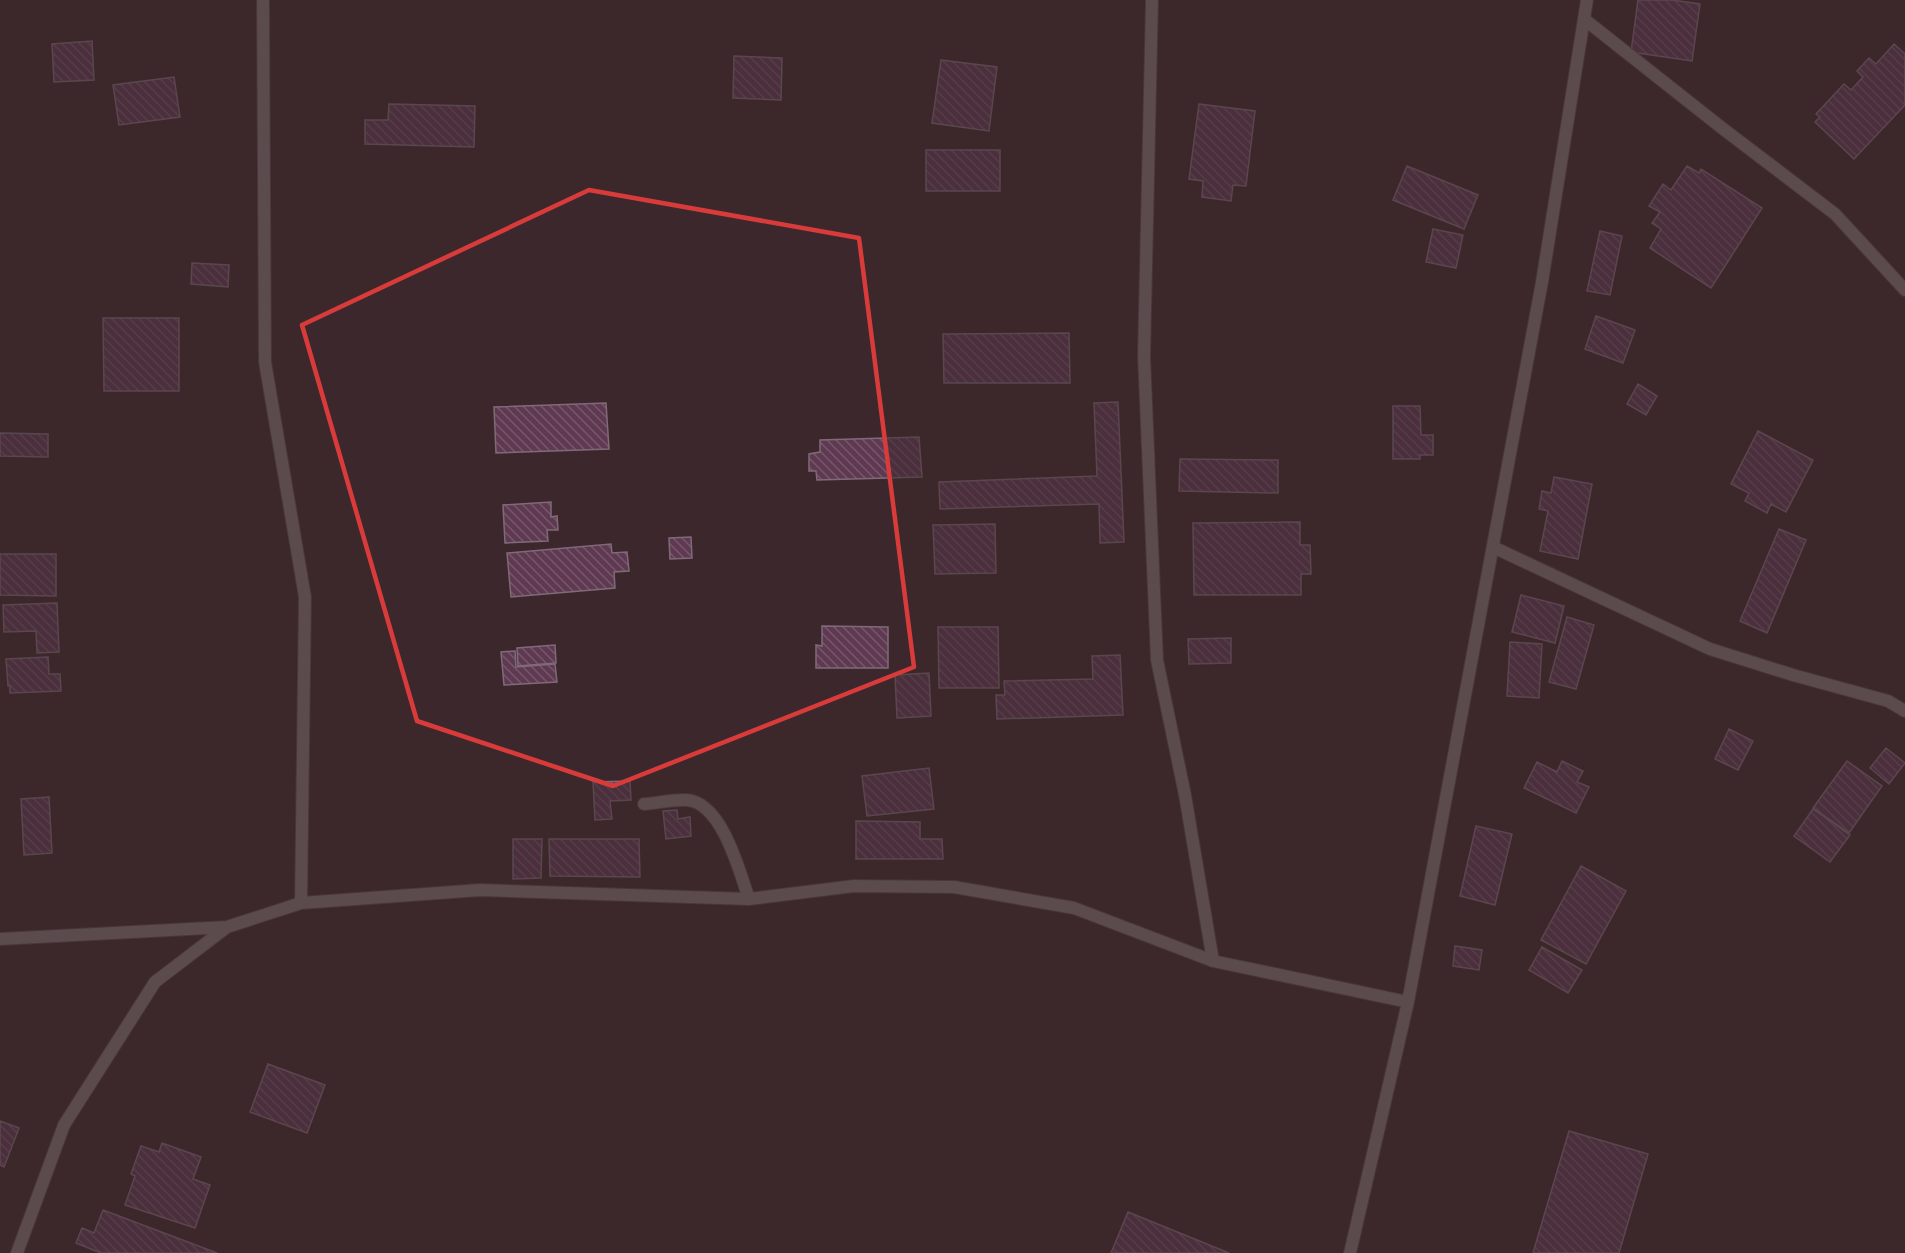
<svg xmlns="http://www.w3.org/2000/svg" width="1905" height="1253" font-family="'Asap Condensed',sans-serif">
  <style>
    .building { fill: url(#building-back-hatch); stroke: #7f6b77; stroke-width: 1.5 }
    .lines { fill: none; stroke-linecap: round; stroke-linejoin: round }
    .street-casing { stroke: #59464a; stroke-width: 14 }
    .street { stroke: #807573; stroke-width: 12 }
    .marked { fill: none; stroke: #d93b3b; stroke-width: 4.5; stroke-linejoin: round }
  </style>
  <defs>
    <pattern id="building-back-hatch" width="6" height="6" patternUnits="userSpaceOnUse" patternTransform="scale(1.5)"><rect width="6" height="6" fill="#5f3951"/><path d="M-1 5l2 2M0 0l6 6M5-1l2 2" fill="none" stroke="#76566a"/></pattern>
  </defs>
  <rect width="100%" height="100%" fill="#3c282c"/>
  <path class="building" d="M 1638,0 L 1672,0 L 1700,4 L 1692,61 L 1631,52 Z
    M 92,41 L 94,80 L 54,82 L 52,44 Z
    M 1894,44 L 1905,54 L 1905,105 L 1854,159 L 1815,122 L 1820,117 L 1816,114 L 1844,84 L 1851,90 L 1863,77 L 1857,71 L 1869,58 L 1876,64 Z
    M 734,56 L 782,58 L 781,100 L 733,98 Z
    M 941,60 L 997,67 L 989,131 L 932,123 Z
    M 174,77 L 180,117 L 119,125 L 113,85 Z
    M 389,104 L 475,106 L 474,147 L 365,144 L 365,120 L 388,120 Z
    M 1199,104 L 1255,111 L 1246,186 L 1233,185 L 1231,201 L 1202,197 L 1203,181 L 1189,179 Z
    M 926,150 L 1000,150 L 1000,191 L 926,191 Z
    M 1407,166 L 1478,195 L 1464,229 L 1393,200 Z
    M 1687,166 L 1699,173 L 1701,169 L 1762,208 L 1711,288 L 1650,248 L 1661,229 L 1652,223 L 1660,212 L 1649,206 L 1663,184 L 1671,190 Z
    M 1433,229 L 1463,235 L 1456,268 L 1426,262 Z
    M 1600,231 L 1622,236 L 1610,295 L 1587,291 Z
    M 192,263 L 229,265 L 228,287 L 191,284 Z
    M 1596,316 L 1635,330 L 1623,363 L 1585,349 Z
    M 103,318 L 179,318 L 179,391 L 104,391 Z
    M 1069,333 L 1070,383 L 944,383 L 943,334 Z
    M 1638,384 L 1657,396 L 1646,415 L 1627,404 Z
    M 1118,402 L 1124,542 L 1100,543 L 1099,504 L 940,509 L 939,482 L 1097,476 L 1094,403 Z
    M 606,403 L 609,449 L 496,453 L 494,407 Z
    M 1393,406 L 1420,406 L 1421,435 L 1433,435 L 1433,455 L 1420,455 L 1420,459 L 1393,459 Z
    M 1758,431 L 1813,460 L 1786,512 L 1771,504 L 1767,513 L 1745,501 L 1749,493 L 1731,484 Z
    M 0,433 L 48,434 L 48,457 L 0,456 Z
    M 919,437 L 922,477 L 817,480 L 816,471 L 809,471 L 809,454 L 820,452 L 820,440 Z
    M 1180,459 L 1278,460 L 1278,493 L 1179,491 Z
    M 1554,477 L 1592,484 L 1578,559 L 1540,551 L 1548,511 L 1539,509 L 1542,491 L 1551,493 Z
    M 551,502 L 551,517 L 557,516 L 558,530 L 547,530 L 548,541 L 505,543 L 503,505 Z
    M 1300,522 L 1300,545 L 1310,545 L 1311,574 L 1301,574 L 1301,595 L 1194,595 L 1193,523 Z
    M 995,524 L 996,573 L 935,574 L 933,525 Z
    M 1779,529 L 1806,540 L 1767,633 L 1740,621 Z
    M 691,537 L 692,558 L 670,559 L 669,538 Z
    M 611,544 L 612,553 L 627,552 L 629,571 L 614,572 L 615,588 L 511,597 L 507,553 Z
    M 0,554 L 56,554 L 56,596 L 0,595 Z
    M 1521,595 L 1564,606 L 1555,643 L 1512,632 Z
    M 57,603 L 59,652 L 37,653 L 36,631 L 4,632 L 3,605 Z
    M 1567,617 L 1594,625 L 1576,689 L 1549,682 Z
    M 822,626 L 888,627 L 888,668 L 816,668 L 816,645 L 822,646 Z
    M 938,627 L 998,627 L 999,688 L 939,688 Z
    M 1231,638 L 1231,663 L 1189,664 L 1188,639 Z
    M 1510,642 L 1542,644 L 1539,698 L 1507,696 Z
    M 555,645 L 556,663 L 518,666 L 517,648 Z
    M 515,651 L 516,667 L 555,664 L 557,682 L 504,685 L 501,652 Z
    M 1120,655 L 1123,715 L 997,719 L 996,695 L 1005,695 L 1004,681 L 1093,679 L 1092,656 Z
    M 48,657 L 49,674 L 60,674 L 61,691 L 10,693 L 10,686 L 8,686 L 6,659 Z
    M 929,673 L 931,716 L 897,718 L 895,675 Z
    M 1729,729 L 1753,741 L 1738,770 L 1715,759 Z
    M 1886,748 L 1905,763 L 1889,784 L 1870,768 Z
    M 1562,761 L 1583,771 L 1577,782 L 1589,787 L 1576,813 L 1524,788 L 1537,762 L 1557,772 Z
    M 1847,761 L 1882,786 L 1849,833 L 1813,808 Z
    M 929,768 L 934,809 L 867,816 L 862,776 Z
    M 630,781 L 631,800 L 610,801 L 612,819 L 595,820 L 593,782 Z
    M 49,797 L 52,853 L 24,855 L 21,799 Z
    M 1813,809 L 1850,835 L 1830,862 L 1794,836 Z
    M 677,810 L 678,819 L 690,817 L 691,836 L 666,839 L 663,811 Z
    M 856,821 L 920,822 L 920,839 L 942,839 L 943,859 L 856,859 Z
    M 1476,826 L 1512,834 L 1495,905 L 1460,896 Z
    M 513,839 L 542,839 L 541,878 L 513,879 Z
    M 549,839 L 639,839 L 640,877 L 550,876 Z
    M 1581,866 L 1626,891 L 1586,964 L 1541,940 Z
    M 1455,946 L 1482,950 L 1479,970 L 1453,966 Z
    M 1542,947 L 1582,970 L 1568,993 L 1529,970 Z
    M 268,1064 L 325,1085 L 307,1133 L 250,1112 Z
    M 0,1121 L 19,1128 L 4,1167 L 0,1165 Z
    M 1569,1131 L 1648,1154 L 1619,1253 L 1533,1253 Z
    M 162,1143 L 201,1157 L 193,1179 L 210,1185 L 195,1228 L 125,1205 L 135,1176 L 131,1174 L 141,1146 L 159,1152 Z
    M 103,1210 L 217,1253 L 101,1253 L 76,1243 L 82,1228 L 94,1233 Z
    M 1128,1212 L 1229,1253 L 1111,1253 Z"/>
  <g class="lines">
    <defs>
      <path id="street" d="M 263,0 L 265,362 L 305,597 L 301,903
        M 1152,0 L 1144,356 L 1157,660 L 1185,795 L 1213,961
        M 1584,19 L 1722,128 L 1835,214 L 1905,290
        M 1493,547 L 1710,649 L 1793,675 L 1888,701 L 1905,711
        M 644,804 C 658,803 673,799 687,800 C 722,803 739,870 749,899
        M 0,939 L 227,927 L 301,903 L 480,890 L 749,899 L 854,886 L 954,887 L 1074,908 L 1213,961 L 1408,1002
        M 17,1253 L 64,1125 L 155,982 L 227,927
        M 1350,1253 L 1408,1002 L 1542,282 L 1587,0"/>
    </defs>
    <use href="#street" class="street-casing"/>
    <use href="#street" class="street"/>
  </g>
  <path d="M0 0H1905V1253H0ZM 589,190 L 859,238 L 914,667 L 613,786 L 417,721 L 302,325 Z" fill="#3c282c" fill-opacity=".55" fill-rule="evenodd"/>
  <path class="marked" d="M 589,190 L 859,238 L 914,667 L 613,786 L 417,721 L 302,325 Z"/>
</svg>
